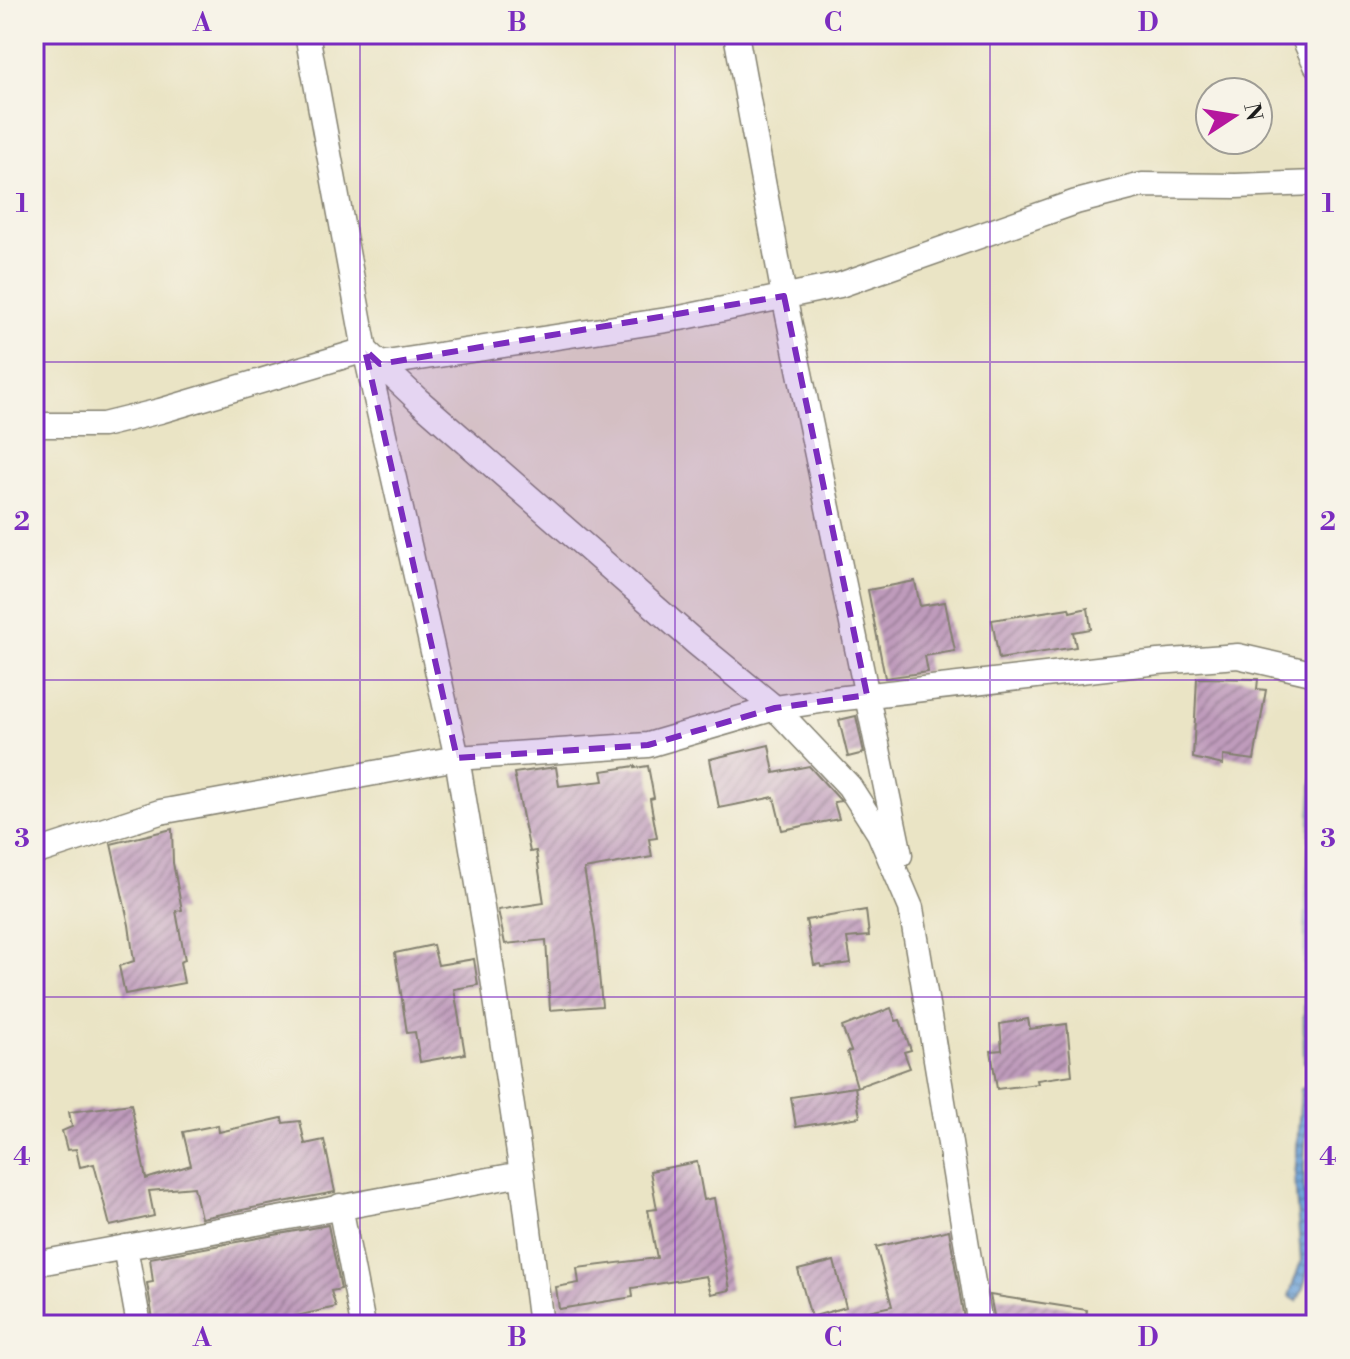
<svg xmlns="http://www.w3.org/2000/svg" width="1350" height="1359" font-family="'Libre Bodoni',serif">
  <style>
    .water { fill: url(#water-rules); stroke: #435e7a; stroke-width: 2 }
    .building { fill: url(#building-hatch) }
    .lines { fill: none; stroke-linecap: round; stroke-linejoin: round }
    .minor-casing { stroke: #838070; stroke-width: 27 }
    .minor { stroke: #fff; stroke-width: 24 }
    .marked { fill: #7b2cbf; fill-opacity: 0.2; stroke: #7b2cbf; stroke-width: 6; stroke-dasharray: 16 10; stroke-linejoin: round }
    .grid { fill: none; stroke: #7b2cbf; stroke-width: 2; stroke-opacity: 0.55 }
    .neatline { fill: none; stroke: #7b2cbf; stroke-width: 3 }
    .grid-label { font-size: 26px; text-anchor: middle; font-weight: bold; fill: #7b2cbf }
  </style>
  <defs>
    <pattern id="water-rules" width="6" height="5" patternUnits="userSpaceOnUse" patternTransform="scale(2)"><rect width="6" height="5" fill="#6aa0d7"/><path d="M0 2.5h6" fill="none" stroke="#5682ae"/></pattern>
    <pattern id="building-hatch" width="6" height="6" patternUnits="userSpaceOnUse" patternTransform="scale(2)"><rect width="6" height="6" fill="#bf9bbc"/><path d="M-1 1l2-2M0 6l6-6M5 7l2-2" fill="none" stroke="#9a7e98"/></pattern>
  </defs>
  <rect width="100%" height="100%" fill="#f7f3e8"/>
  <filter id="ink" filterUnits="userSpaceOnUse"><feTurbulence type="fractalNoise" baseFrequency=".0125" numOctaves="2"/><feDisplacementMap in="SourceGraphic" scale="16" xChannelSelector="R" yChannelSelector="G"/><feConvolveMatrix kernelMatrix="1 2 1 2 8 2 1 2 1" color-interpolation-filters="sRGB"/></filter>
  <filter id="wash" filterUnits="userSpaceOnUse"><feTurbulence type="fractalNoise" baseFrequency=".006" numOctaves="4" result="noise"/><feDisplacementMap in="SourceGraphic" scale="32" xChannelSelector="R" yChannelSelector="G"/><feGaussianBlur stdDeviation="1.8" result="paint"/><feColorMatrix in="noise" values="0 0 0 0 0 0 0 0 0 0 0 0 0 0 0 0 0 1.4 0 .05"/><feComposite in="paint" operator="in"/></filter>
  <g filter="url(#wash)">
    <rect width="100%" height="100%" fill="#eae4c5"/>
    <path class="water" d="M 1316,738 L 1314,1063 L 1304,1062 C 1303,954 1307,846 1316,738 Z
      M 1310,1086 C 1308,1119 1303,1152 1304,1185 C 1306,1225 1318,1264 1297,1301 L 1289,1296 L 1301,1261 L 1295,1179 L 1301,1089 Z"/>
    <g id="blocks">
      <path class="building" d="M 915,581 L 920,606 L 945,602 L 955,651 L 925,656 L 928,672 L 885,678 L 868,590 Z
        M 1069,608 L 1070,612 L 1088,608 L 1091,629 L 1073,632 L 1076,647 L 999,659 L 992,620 Z
        M 1197,678 L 1258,679 L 1257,689 L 1266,690 L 1254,760 L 1223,756 L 1223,765 L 1193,758 Z
        M 856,716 L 864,753 L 848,757 L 839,720 Z
        M 769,745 L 774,773 L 809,766 L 841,801 L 834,802 L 839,819 L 782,830 L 774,797 L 719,808 L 710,759 Z
        M 635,766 L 635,768 L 648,766 L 654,798 L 650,799 L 657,838 L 649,839 L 652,857 L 584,869 L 595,932 L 602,1006 L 550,1010 L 546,940 L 505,944 L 498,910 L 544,903 L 536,851 L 530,852 L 514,773 L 556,767 L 559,786 L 604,781 L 602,771 Z
        M 172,829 L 173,863 L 182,910 L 176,911 L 185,960 L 180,962 L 184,983 L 125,994 L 119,966 L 134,961 L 129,925 L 111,844 Z
        M 866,910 L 869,936 L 847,938 L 851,963 L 822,967 L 821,964 L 814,965 L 806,920 Z
        M 433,945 L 438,965 L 474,959 L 478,985 L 454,989 L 465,1054 L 420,1062 L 415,1032 L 407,1033 L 395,953 Z
        M 891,1008 L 896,1021 L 900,1020 L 911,1050 L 904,1052 L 910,1068 L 857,1087 L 847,1052 L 851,1051 L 842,1027 Z
        M 1028,1019 L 1030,1029 L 1067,1024 L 1072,1075 L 1037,1080 L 1038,1084 L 997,1089 L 991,1051 L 1002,1050 L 1000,1024 Z
        M 855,1087 L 860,1117 L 796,1127 L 791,1097 Z
        M 131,1104 L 146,1179 L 191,1165 L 183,1132 L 218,1125 L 219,1132 L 282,1118 L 283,1123 L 300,1121 L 305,1144 L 324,1140 L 335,1192 L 201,1218 L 194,1187 L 149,1191 L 154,1216 L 110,1226 L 94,1164 L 80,1167 L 76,1149 L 67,1150 L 62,1131 L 72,1127 L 69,1112 Z
        M 697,1162 L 704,1200 L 714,1198 L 730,1290 L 711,1294 L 706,1276 L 632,1288 L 633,1297 L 559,1309 L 556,1287 L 579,1283 L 577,1268 L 657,1258 L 648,1210 L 657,1209 L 650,1171 Z
        M 328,1225 L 341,1289 L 331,1291 L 336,1307 L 257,1325 L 154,1325 L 147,1283 L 153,1282 L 150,1258 Z
        M 949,1230 L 965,1325 L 846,1325 L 845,1316 L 892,1306 L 876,1247 Z
        M 834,1261 L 846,1307 L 811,1317 L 798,1270 Z
        M 990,1295 L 1087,1310 L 1085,1325 L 995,1321 Z"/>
    </g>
  </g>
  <g filter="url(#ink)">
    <use href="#blocks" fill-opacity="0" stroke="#838070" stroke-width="2"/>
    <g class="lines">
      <defs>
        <path id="minor" d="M 307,34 L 365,350 L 457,758 L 487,938 L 522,1174 L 541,1325
          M 736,34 L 784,296 L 900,855
          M 1302,34 L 1316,65
          M 365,350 L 418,400 L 696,643 L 775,708 L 849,786 L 879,833 L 911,908 L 980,1325
          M 380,364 L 680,318 L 840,285 L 1076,202 L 1142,185 L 1236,186 L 1316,183
          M 34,425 L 103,425 L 160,411 L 365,350
          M 34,853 L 160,812 L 457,758 L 648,745 L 775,708 L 827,700 L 1158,662 L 1238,656 L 1316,674
          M 340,1206 L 363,1325
          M 125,1247 L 139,1325
          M 34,1264 L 522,1174"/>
      </defs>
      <use href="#minor" class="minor-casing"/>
      <use href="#minor" class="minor"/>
    </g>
  </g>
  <path class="marked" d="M 784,296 L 867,695 L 775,708 L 648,745 L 457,758 L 365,350 L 380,364 Z"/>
  <path class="grid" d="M 360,34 L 360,1325M 675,34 L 675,1325M 990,34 L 990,1325M 34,362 L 1316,362M 34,680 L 1316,680M 34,997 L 1316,997"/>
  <rect width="1350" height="1359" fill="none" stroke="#f7f3e8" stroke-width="88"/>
  <g transform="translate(1234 116) rotate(78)"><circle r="38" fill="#f7f3e8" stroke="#9f9d96" stroke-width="2"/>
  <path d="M0-6L14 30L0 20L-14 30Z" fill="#b5179e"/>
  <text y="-12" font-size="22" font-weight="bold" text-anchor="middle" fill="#1c1c1c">N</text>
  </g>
  <rect x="44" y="44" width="1262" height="1271" class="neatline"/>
  <g class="grid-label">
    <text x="202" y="31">A</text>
    <text x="517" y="31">B</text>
    <text x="833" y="31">C</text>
    <text x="1148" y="31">D</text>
    <text x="22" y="212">1</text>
    <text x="1328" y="212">1</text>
    <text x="22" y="530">2</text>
    <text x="1328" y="530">2</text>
    <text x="22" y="847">3</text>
    <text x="1328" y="847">3</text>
    <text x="22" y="1165">4</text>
    <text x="1328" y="1165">4</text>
    <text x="202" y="1346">A</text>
    <text x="517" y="1346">B</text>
    <text x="833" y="1346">C</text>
    <text x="1148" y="1346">D</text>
  </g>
</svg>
